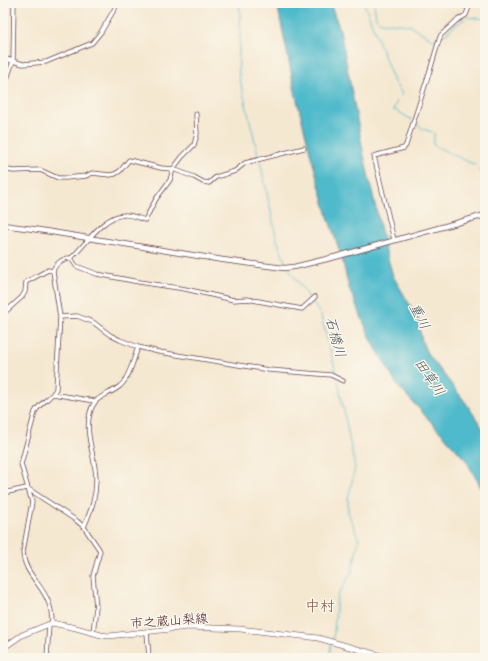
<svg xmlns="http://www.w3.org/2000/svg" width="488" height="661" font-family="'Balsamiq Sans','Klee One',sans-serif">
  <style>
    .water { fill: #4fbacb; stroke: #4c6c7b }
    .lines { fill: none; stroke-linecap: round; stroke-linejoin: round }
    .stream { stroke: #4fbacb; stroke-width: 1 }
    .minor-casing { stroke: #643d44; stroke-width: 5 }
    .tertiary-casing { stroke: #643d44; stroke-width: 6 }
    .secondary-casing { stroke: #643d44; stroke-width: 6 }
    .minor { stroke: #fff; stroke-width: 3.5 }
    .tertiary { stroke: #fff; stroke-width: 4.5 }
    .secondary { stroke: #fff; stroke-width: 5 }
    .labels { text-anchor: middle; stroke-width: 3; stroke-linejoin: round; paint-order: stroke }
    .street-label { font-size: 13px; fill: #4a1f2b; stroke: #fbf7ec }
    .water-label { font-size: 14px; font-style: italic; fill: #4c5563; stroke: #fbf7ec }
    .quarter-label { font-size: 15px; fill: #835042; stroke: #fbf7ec }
  </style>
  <rect width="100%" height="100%" fill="#fbf7ec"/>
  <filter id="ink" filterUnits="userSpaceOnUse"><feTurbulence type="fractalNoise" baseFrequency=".025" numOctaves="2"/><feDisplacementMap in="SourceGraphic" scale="8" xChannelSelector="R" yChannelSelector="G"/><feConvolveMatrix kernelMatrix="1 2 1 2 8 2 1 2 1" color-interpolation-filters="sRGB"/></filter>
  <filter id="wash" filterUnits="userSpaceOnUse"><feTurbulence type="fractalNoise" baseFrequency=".012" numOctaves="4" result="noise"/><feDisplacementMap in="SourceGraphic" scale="16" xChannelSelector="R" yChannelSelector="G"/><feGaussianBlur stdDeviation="0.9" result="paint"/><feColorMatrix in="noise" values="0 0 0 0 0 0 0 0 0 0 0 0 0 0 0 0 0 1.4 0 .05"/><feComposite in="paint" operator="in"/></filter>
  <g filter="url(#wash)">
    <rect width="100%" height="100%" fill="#f5e8d1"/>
    <path class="water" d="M 277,3 L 330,3 L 340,30 L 364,156 L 385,248 L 393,276 L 418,319 L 422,342 L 427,353 L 466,403 L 485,432 L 485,495 L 466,460 L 397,385 L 371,339 L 349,288 L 342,258 L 329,220 L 311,156 L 296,96 Z"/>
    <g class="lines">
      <path class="stream" d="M 239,3 C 243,27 237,52 239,76 L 259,158
        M 364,3 L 394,82 L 402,94 L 401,96
        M 374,3 L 376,18 L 380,22 L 409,25 L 434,40 L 438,38
        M 467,17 L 485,19
        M 442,37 L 455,25 L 465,19
        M 397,101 L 393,110 L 397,111 L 412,120
        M 416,123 L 423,129 L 432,132
        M 434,133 L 434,140 L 433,145 L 475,165
        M 260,161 L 277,240 L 287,266
        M 478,168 L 485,178
        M 485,251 L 483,253 L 485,257
        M 289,269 C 295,280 304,288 310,299
        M 312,301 L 321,316 L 337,376
        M 333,640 L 334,631 L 337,597 L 352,571 L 359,540 L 348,512 L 348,499 L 355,468 L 338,381
        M 329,658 L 331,645"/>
    </g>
  </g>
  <g filter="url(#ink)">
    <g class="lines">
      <defs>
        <path id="minor" d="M 3,58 L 23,64 L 46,62 L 92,43 L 101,32 L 118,3
          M 3,91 L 13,61 L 14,3
          M 3,169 L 13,171 L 40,170 L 58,178 L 66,178 L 86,176 L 92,173 L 110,175 L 115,174 L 120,171 L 129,160 L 161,168 L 173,169 L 194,177 L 203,182 L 209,183 L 216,177 L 235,171 L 245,163 L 304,148
          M 394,240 L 374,156 L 404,148 L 406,145 L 431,67 L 439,40 L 441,35 L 456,21 L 466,15 L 470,4 L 472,3
          M 71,258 L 76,266 L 97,274 L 139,282 L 185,289 L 234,300 L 247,299 L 302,309 L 315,297
          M 3,314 L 22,297 L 25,292 L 26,282 L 48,270 L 53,271
          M 60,317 L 77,316 L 93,322 L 110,335 L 120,340 L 138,347 L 159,352 L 269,370 L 331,375 L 343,381
          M 53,394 L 94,401
          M 3,493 L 27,488 L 77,521 L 84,527 L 99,549 L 100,551 L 93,576 L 96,607 L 93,633
          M 84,527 C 91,510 96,498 96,480 C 96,457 84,435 90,413 C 95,394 107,397 120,386 C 129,379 134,358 138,347
          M 52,623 C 52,616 51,608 48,601 C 41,583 24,573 23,552 L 32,502 L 21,464 L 35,412 C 40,402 51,399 56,389 L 60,317 L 53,271 C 55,264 64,257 71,258 C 86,245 102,216 124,215 C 130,214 138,218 145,220 L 156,199 L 170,180 L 173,169 L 182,157 L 194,145 L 197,134 L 196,114
          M 147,632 L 149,658
          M 47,658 L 49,624"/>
        <path id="tertiary" d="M 3,225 L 33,229 L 223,260 L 284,268 L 294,267 L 335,257 L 485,215"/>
        <path id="secondary" d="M 3,648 L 22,635 L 52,623 L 76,628 L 101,635 L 109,636 L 188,627 L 240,629 L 318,638 L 389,658"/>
      </defs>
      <use href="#minor" class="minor-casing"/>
      <use href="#tertiary" class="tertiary-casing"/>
      <use href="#secondary" class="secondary-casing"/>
      <use href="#minor" class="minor"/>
      <use href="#tertiary" class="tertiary"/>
      <use href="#secondary" class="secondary"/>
    </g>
  </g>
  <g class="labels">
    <g class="street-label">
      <text transform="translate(169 620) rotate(-4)" y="5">市之蔵山梨線</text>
    </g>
    <g class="water-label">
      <text transform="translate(420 316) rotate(63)" y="5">重川</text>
      <text transform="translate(336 337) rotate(74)" y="5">石橋川</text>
      <text transform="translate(430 377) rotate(56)" y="5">田草川</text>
    </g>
    <g class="quarter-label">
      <text x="320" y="611">中村</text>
    </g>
  </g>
  <rect width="488" height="661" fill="none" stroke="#fbf7ec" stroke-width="16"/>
</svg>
